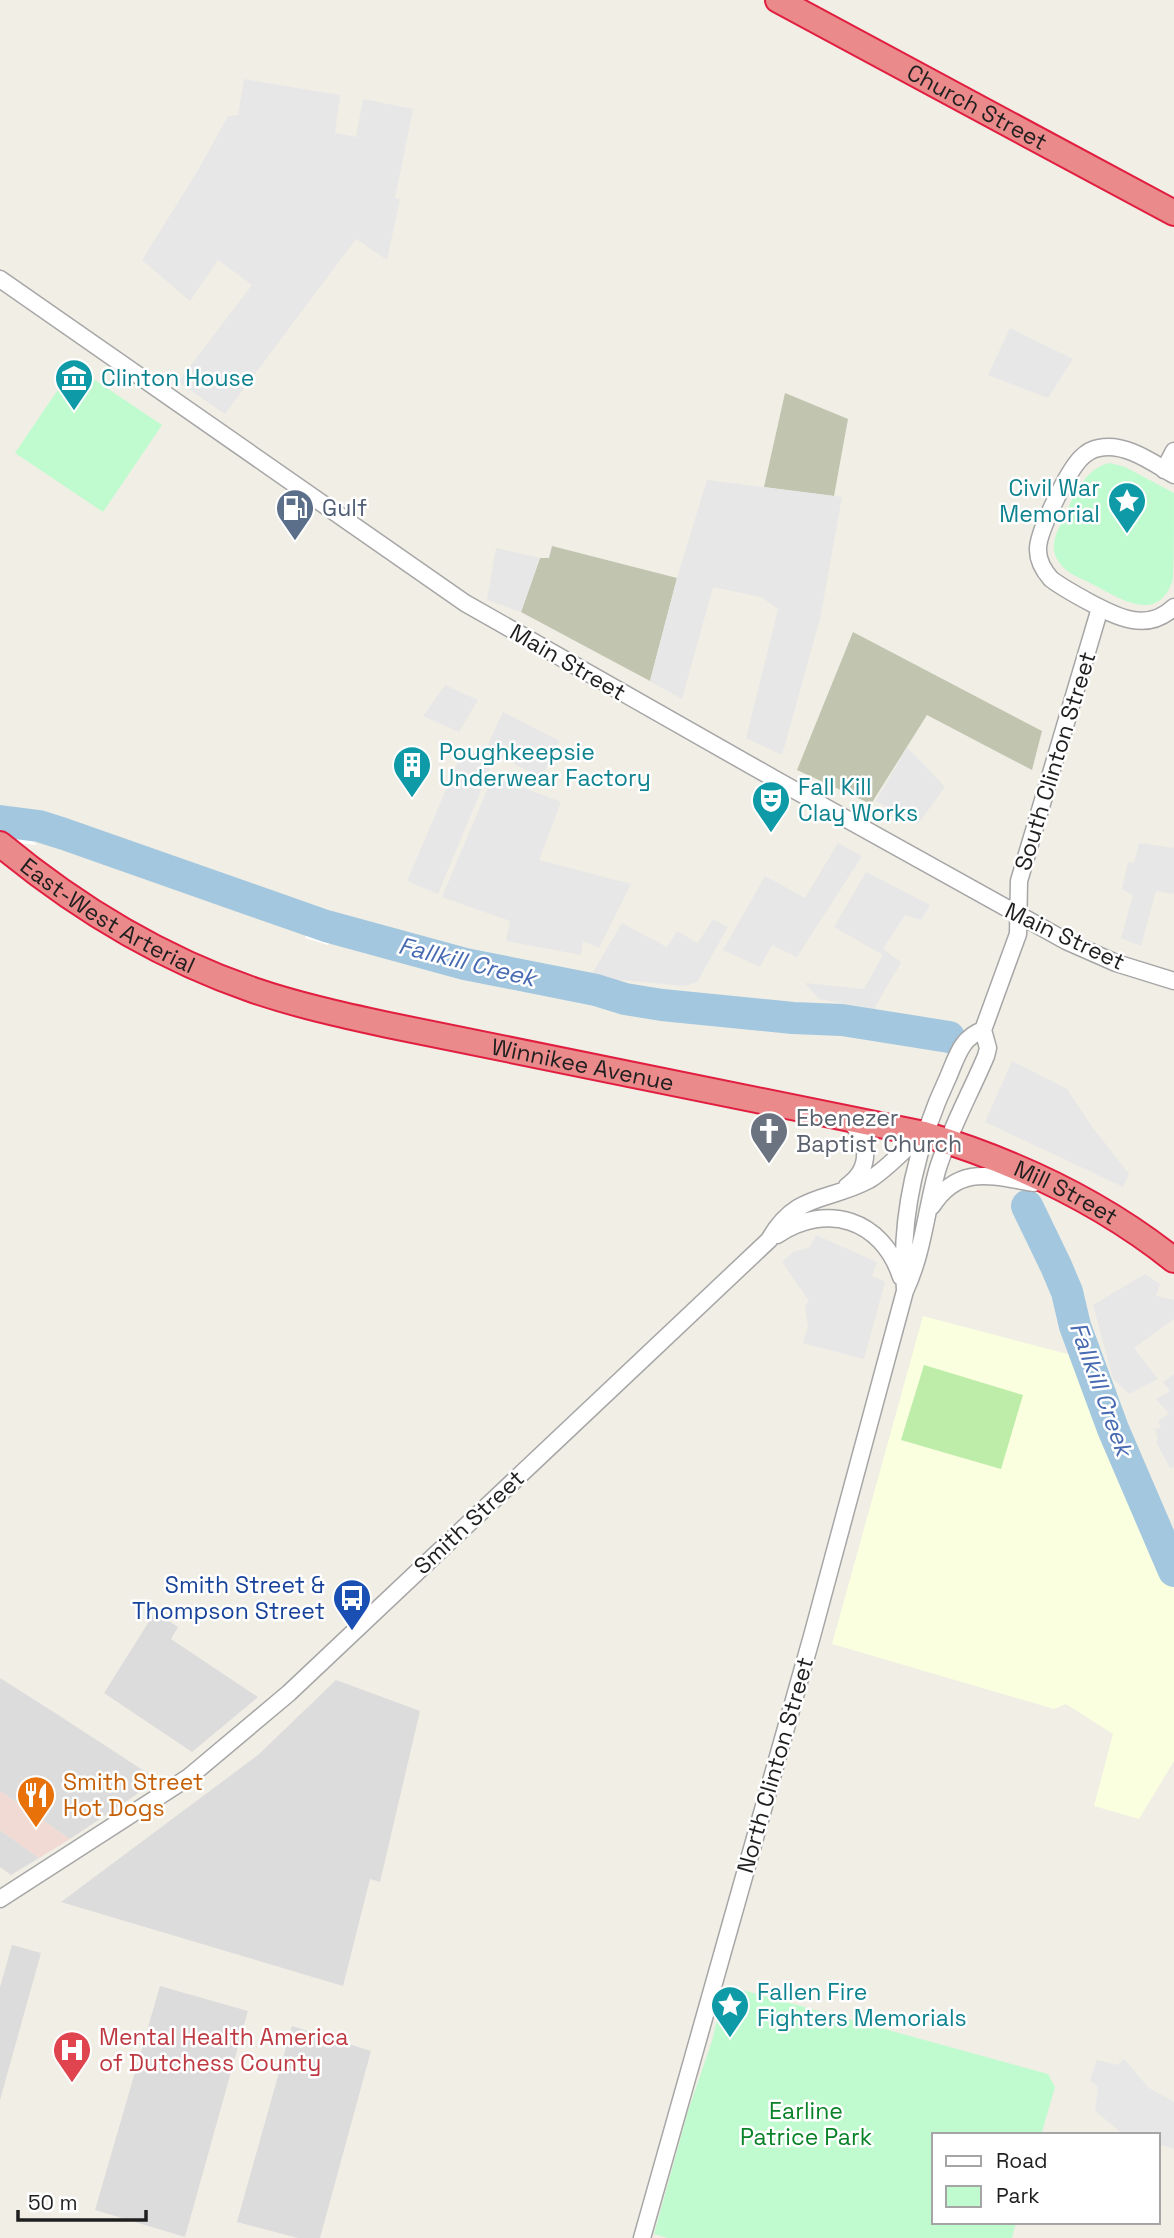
<svg xmlns="http://www.w3.org/2000/svg" width="1174" height="2238" font-family="'Space Grotesk',sans-serif">
  <style>
    .residential { fill: #dddcdc }
    .commercial { fill: #f1dad3 }
    .education { fill: #f9ffdf }
    .construction { fill: #c1c5b0 }
    .grass { fill: #beeca9 }
    .park { fill: #c0fbcf }
    .parking { fill: #e7e7e7 }
    .pier { fill: #fff }
    .lines { fill: none; stroke-linecap: round; stroke-linejoin: round }
    .river { stroke: #a3c7df; stroke-width: 32 }
    .minor-casing { stroke: #a6a6a6; stroke-width: 19 }
    .highway-casing { stroke: #e11e40; stroke-width: 28 }
    .minor { stroke: #fff; stroke-width: 16 }
    .highway { stroke: #ea8a8b; stroke-width: 24 }
    .labels { text-anchor: middle; stroke-width: 5; stroke-linejoin: round; paint-order: stroke }
    .street-label { font-size: 23px; fill: #1f1f1f; stroke: #fff }
    .culture-label { font-size: 23px; fill: #0d838f; stroke: #fff; text-anchor: start }
    .service-label { font-size: 23px; fill: #4e5e75; stroke: #fff; text-anchor: start }
    .worship-label { font-size: 23px; fill: #5b616d; stroke: #fff; text-anchor: start }
    .transit-label { font-size: 23px; fill: #164399; stroke: #fff; text-anchor: end }
    .food-label { font-size: 23px; fill: #c56008; stroke: #fff; text-anchor: start }
    .health-label { font-size: 23px; fill: #be3a42; stroke: #fff; text-anchor: start }
    .park-label { font-size: 23px; fill: #088227; stroke: #fff }
    .water-label { font-size: 24px; font-style: italic; fill: #476ab2; stroke: #fff }
  </style>
  <rect width="100%" height="100%" fill="#f0eee5"/>
  <path class="residential" d="M 155,1612 L 178,1627 L 171,1639 L 258,1697 L 192,1752 L 104,1693 Z
    M 0,1678 L 52,1711 L 158,1780 L 70,1839 L 0,1791 Z
    M 336,1680 L 420,1711 L 380,1882 L 370,1879 L 343,1986 L 61,1902 L 258,1755 Z
    M 0,1830 L 39,1858 L 11,1875 L 0,1867 Z
    M 12,1945 L 41,1953 L 0,2100 L 0,1987 Z
    M 160,1986 L 248,2011 L 185,2237 L 95,2210 Z
    M 292,2026 L 371,2051 L 320,2238 L 298,2238 L 237,2222 Z"/>
  <path class="commercial" d="M 0,1791 L 70,1839 L 39,1858 L 0,1830 Z"/>
  <path class="education" d="M 923,1316 L 1075,1356 L 1152,1536 L 1168,1539 L 1174,1543 L 1174,1761 L 1139,1819 L 1094,1806 L 1113,1734 L 1066,1704 L 1054,1709 L 832,1644 Z"/>
  <path class="construction" d="M 785,393 L 848,419 L 834,496 L 764,487 Z
    M 552,546 L 677,578 L 650,681 L 521,612 L 540,558 L 549,558 Z
    M 853,632 L 1042,731 L 1032,770 L 927,715 L 871,804 L 797,770 Z"/>
  <path class="grass" d="M 924,1365 L 1023,1395 L 1001,1469 L 901,1440 Z"/>
  <path class="park" d="M 74,366 L 162,425 L 103,512 L 15,453 Z
    M 1110,463 L 1125,467 L 1174,493 C 1174,511 1174,564 1173,579 C 1159,624 1122,600 1094,585 C 1083,579 1066,574 1059,562 C 1052,553 1053,542 1057,532 C 1069,508 1081,468 1110,463 Z
    M 739,1989 L 1048,2074 L 1055,2087 L 1041,2135 L 934,2135 L 934,2222 L 1016,2222 L 1012,2238 L 668,2238 L 654,2234 L 688,2111 L 712,2041 L 722,1997 Z"/>
  <path class="parking" d="M 244,79 L 340,95 L 335,133 L 356,137 L 363,99 L 413,109 L 395,198 L 400,199 L 387,260 L 356,239 L 225,414 L 178,382 L 252,285 L 218,260 L 190,301 L 142,260 L 197,172 L 228,116 L 238,115 Z
    M 1010,328 L 1073,359 L 1048,398 L 988,375 Z
    M 707,480 L 842,497 L 820,619 L 782,755 L 746,738 L 778,609 L 761,597 L 713,587 L 682,699 L 650,681 L 677,578 Z
    M 496,548 L 540,558 L 521,612 L 487,600 Z
    M 445,685 L 478,700 L 459,732 L 423,716 Z
    M 503,712 L 560,741 L 541,778 L 486,749 Z
    M 907,747 L 945,787 L 918,824 L 876,801 Z
    M 463,750 L 494,759 L 438,894 L 407,881 Z
    M 493,776 L 561,802 L 539,860 L 631,884 L 599,948 L 583,941 L 581,955 L 506,941 L 510,921 L 442,897 Z
    M 838,843 L 862,856 L 797,957 L 772,945 L 760,967 L 723,950 L 765,876 L 805,898 Z
    M 1139,843 L 1174,848 L 1174,894 L 1156,891 L 1141,946 L 1121,938 L 1133,895 L 1122,889 L 1128,862 L 1134,863 Z
    M 866,872 L 930,905 L 921,920 L 905,915 L 883,949 L 901,962 L 874,1009 L 819,999 L 805,983 L 864,989 L 883,955 L 834,927 Z
    M 713,919 L 728,927 L 697,982 L 685,986 L 590,977 L 622,923 L 667,947 L 677,931 L 698,943 Z
    M 1012,1061 L 1067,1089 L 1093,1128 L 1129,1174 L 1123,1187 L 985,1122 Z
    M 816,1235 L 877,1262 L 872,1276 L 885,1282 L 864,1359 L 803,1343 L 808,1327 L 805,1305 L 809,1301 L 782,1262 L 793,1252 L 810,1247 Z
    M 1145,1274 L 1160,1284 L 1156,1296 L 1174,1300 L 1174,1319 L 1134,1348 L 1158,1379 L 1129,1394 L 1113,1379 L 1093,1305 Z
    M 1174,1374 L 1174,1467 L 1170,1468 L 1156,1442 L 1158,1438 L 1155,1429 L 1161,1428 L 1158,1421 L 1169,1414 L 1156,1399 L 1170,1391 L 1163,1382 Z
    M 1124,2059 L 1149,2088 L 1174,2102 L 1174,2149 L 1158,2144 L 1158,2135 L 1122,2133 L 1095,2111 L 1098,2087 L 1090,2080 L 1097,2060 L 1117,2065 Z"/>
  <path class="pier" d="M 0,813 L 21,832 L 37,845 L 0,841 Z
    M 317,910 L 340,916 L 328,945 L 305,938 Z"/>
  <g class="lines">
    <path class="river" d="M 0,821 L 39,826 L 64,834 L 326,926 L 465,964 L 596,990 L 625,999 L 662,1005 L 793,1018 L 842,1020 L 949,1037
      M 1027,1206 L 1056,1266 L 1067,1292 L 1075,1326 L 1113,1429 L 1174,1571"/>
    <defs>
      <path id="minor" d="M 0,279 L 465,603 L 780,782 L 1066,941 L 1116,963 L 1174,981
        M 1164,470 L 1174,451
        M 1174,475 C 1153,463 1125,442 1099,448 C 1092,449 1086,453 1081,458 C 1068,471 1037,533 1038,550 C 1038,562 1044,571 1051,579 C 1063,588 1076,595 1089,602 C 1117,617 1147,633 1174,607
        M 845,1118 C 870,1137 873,1168 847,1186
        M 932,1206 C 959,1164 992,1176 1034,1183
        M 777,1235 C 827,1202 882,1219 901,1277
        M 905,1289 C 899,1216 918,1141 949,1075 C 957,1056 962,1037 983,1030
        M 0,1899 L 189,1777 L 289,1693 L 769,1240 C 796,1192 828,1202 869,1180 C 889,1168 904,1148 924,1134
        M 642,2238 L 812,1636 L 905,1291 C 923,1253 926,1211 937,1171 C 949,1131 970,1094 986,1056 L 988,1048 L 983,1030 L 1018,934 L 1019,881 L 1100,608"/>
      <g id="highway">
        <path id="s1" d="M 778,0 L 1174,213"/>
        <path id="s2" d="M 0,844 C 76,907 160,958 253,990 C 297,1005 342,1015 388,1025 L 924,1134 C 1014,1161 1100,1201 1174,1260"/>
      </g>
    </defs>
    <use href="#minor" class="minor-casing"/>
    <use href="#highway" class="highway-casing"/>
    <use href="#minor" class="minor"/>
    <use href="#highway" class="highway"/>
  </g>
  <defs>
    <symbol id="museum-pin" viewBox="-11 -11 22 30"><path d="M0 17L-7.5 6A9.5 9.5 0 1 1 7.5 6Z" fill="#0f9aa8" stroke="#fff"/><path d="M0-6L6-3V-2H-6V-3ZM-5-1h2V3h-2ZM-1-1h2V3h-2ZM3-1h2V3H3ZM-6 4H6V6H-6Z" fill="#fff"/></symbol>
    <symbol id="sight-pin" viewBox="-11 -11 22 30"><path d="M0 17L-7.5 6A9.5 9.5 0 1 1 7.5 6Z" fill="#0f9aa8" stroke="#fff"/><path d="M0-6L1.8-2.2L6-1.7L2.9 1.2L3.7 5.4L0 3.3L-3.7 5.4L-2.9 1.2L-6-1.7L-1.8-2.2Z" fill="#fff"/></symbol>
    <symbol id="fuel-pin" viewBox="-11 -11 22 30"><path d="M0 17L-7.5 6A9.5 9.5 0 1 1 7.5 6Z" fill="#5c6f8a" stroke="#fff"/><path d="M-5.5-6h7V0h2V4h1.3V-2.5L3-4.5l.8-.8L6-3V5H2.5V1h-1V6h-7ZM-4.2-4.7v3.2H.2V-4.7Z" fill="#fff"/></symbol>
    <symbol id="building-pin" viewBox="-11 -11 22 30"><path d="M0 17L-7.5 6A9.5 9.5 0 1 1 7.5 6Z" fill="#0f9aa8" stroke="#fff"/><path d="M-4-6H4V6H1V3H-1V6H-4ZM-2.5-4.3h1.7v1.8h-1.7ZM.8-4.3h1.7v1.8H.8ZM-2.5-1h1.7V.8h-1.7ZM.8-1h1.7V.8H.8Z" fill="#fff"/></symbol>
    <symbol id="theatre-pin" viewBox="-11 -11 22 30"><path d="M0 17L-7.5 6A9.5 9.5 0 1 1 7.5 6Z" fill="#0f9aa8" stroke="#fff"/><path d="M-5-5.5Q0-4 5-5.5V0Q5 5 0 6Q-5 5-5 0ZM-3.3-2.5H-1v1.5H-3.3ZM1-2.5H3.3v1.5H1ZM-2.8 1Q0 5.5 2.8 1Z" fill="#fff"/></symbol>
    <symbol id="church-pin" viewBox="-11 -11 22 30"><path d="M0 17L-7.5 6A9.5 9.5 0 1 1 7.5 6Z" fill="#6b7280" stroke="#fff"/><path d="M-1.2-6h2.4v3.5h3.3v2.4h-3.3V6h-2.4V-.1h-3.3v-2.4h3.3Z" fill="#fff"/></symbol>
    <symbol id="bus-pin" viewBox="-11 -11 22 30"><path d="M0 17L-7.5 6A9.5 9.5 0 1 1 7.5 6Z" fill="#1a4fb4" stroke="#fff"/><path d="M-5-6H5V4H4V6H2V4H-2V6H-4V4H-5ZM-3.5-4V0h7V-4ZM-3.5 1.2v1.5H-2V1.2ZM2 1.2v1.5H3.5V1.2Z" fill="#fff"/></symbol>
    <symbol id="restaurant-pin" viewBox="-11 -11 22 30"><path d="M0 17L-7.5 6A9.5 9.5 0 1 1 7.5 6Z" fill="#e8710a" stroke="#fff"/><path d="M-5-6h1v4h1v-4h1v4h1v-4h1v5L-1.5 .5V6h-2V.5L-5-1ZM5-6V6H3V1.5H1.5Q1.5-4 5-6Z" fill="#fff"/></symbol>
    <symbol id="hospital-pin" viewBox="-11 -11 22 30"><path d="M0 17L-7.5 6A9.5 9.5 0 1 1 7.5 6Z" fill="#e0444e" stroke="#fff"/><path d="M-5-5h3v3.5h4V-5h3V5h-3V1.5h-4V5h-3Z" fill="#fff"/></symbol>
  </defs>
  <g fill-rule="evenodd">
    <use href="#museum-pin" x="52" y="356" width="44" height="60"/>
    <use href="#sight-pin" x="1105" y="479" width="44" height="60"/>
    <use href="#fuel-pin" x="273" y="486" width="44" height="60"/>
    <use href="#building-pin" x="390" y="743" width="44" height="60"/>
    <use href="#theatre-pin" x="749" y="778" width="44" height="60"/>
    <use href="#church-pin" x="747" y="1109" width="44" height="60"/>
    <use href="#bus-pin" x="330" y="1576" width="44" height="60"/>
    <use href="#restaurant-pin" x="14" y="1773" width="44" height="60"/>
    <use href="#sight-pin" x="708" y="1983" width="44" height="60"/>
    <use href="#hospital-pin" x="50" y="2028" width="44" height="60"/>
  </g>
  <g class="labels">
    <g class="street-label">
      <text dy="8" stroke="none"><textPath href="#s1" startOffset="226">Church Street</textPath></text>
      <text transform="translate(568 662) rotate(30)" y="8">Main Street</text>
      <text transform="translate(1055 761) rotate(-73)" y="8">South Clinton Street</text>
      <text dy="8" stroke="none"><textPath href="#s2" startOffset="130">East-West Arterial</textPath></text>
      <text transform="translate(1065 936) rotate(25)" y="8">Main Street</text>
      <text dy="8" stroke="none"><textPath href="#s2" startOffset="632">Winnikee Avenue</textPath></text>
      <text dy="8" stroke="none"><textPath href="#s2" startOffset="1134">Mill Street</textPath></text>
      <text transform="translate(469 1522) rotate(-43)" y="8">Smith Street</text>
      <text transform="translate(775 1765) rotate(-74)" y="8">North Clinton Street</text>
    </g>
    <g class="culture-label">
      <text x="101" y="386">Clinton House</text>
      <text x="1100" y="496" text-anchor="end">Civil War<tspan x="1100" dy="26">Memorial</tspan></text>
      <text x="439" y="760">Poughkeepsie<tspan x="439" dy="26">Underwear Factory</tspan></text>
      <text x="798" y="795">Fall Kill<tspan x="798" dy="26">Clay Works</tspan></text>
      <text x="757" y="2000">Fallen Fire<tspan x="757" dy="26">Fighters Memorials</tspan></text>
    </g>
    <g class="service-label">
      <text x="322" y="516">Gulf</text>
    </g>
    <g class="worship-label">
      <text x="796" y="1126">Ebenezer<tspan x="796" dy="26">Baptist Church</tspan></text>
    </g>
    <g class="transit-label">
      <text x="325" y="1593">Smith Street &amp;<tspan x="325" dy="26">Thompson Street</tspan></text>
    </g>
    <g class="food-label">
      <text x="63" y="1790">Smith Street<tspan x="63" dy="26">Hot Dogs</tspan></text>
    </g>
    <g class="health-label">
      <text x="99" y="2045">Mental Health America<tspan x="99" dy="26">of Dutchess County</tspan></text>
    </g>
    <g class="park-label">
      <text x="806" y="2119">Earline<tspan x="806" dy="26">Patrice Park</tspan></text>
    </g>
    <g class="water-label">
      <text transform="translate(467 962) rotate(14)" y="8">Fallkill Creek</text>
      <text transform="translate(1101 1389) rotate(70)" y="8">Fallkill Creek</text>
    </g>
  </g>
  <rect x="932" y="2133" width="228" height="91" fill="#ffffff" stroke="#a5a5a5" stroke-width="2"/>
  <rect x="946" y="2156" width="35" height="10" fill="#ffffff" stroke="#a5a5a5" stroke-width="2"/>
  <text x="996" y="2168" font-size="21" fill="#1f1f1f">Road</text>
  <rect x="946" y="2186" width="35" height="21" fill="#c0fbcf" stroke="#a5a5a5" stroke-width="2"/>
  <text x="996" y="2203" font-size="21" fill="#1f1f1f">Park</text>
  <path d="M18 2210v10h128v-10" fill="none" stroke="#1f1f1f" stroke-width="3.5"/>
  <text x="28" y="2210" font-size="21" fill="#1f1f1f" stroke="#ffffff" stroke-width="5" paint-order="stroke">50 m</text>
</svg>
